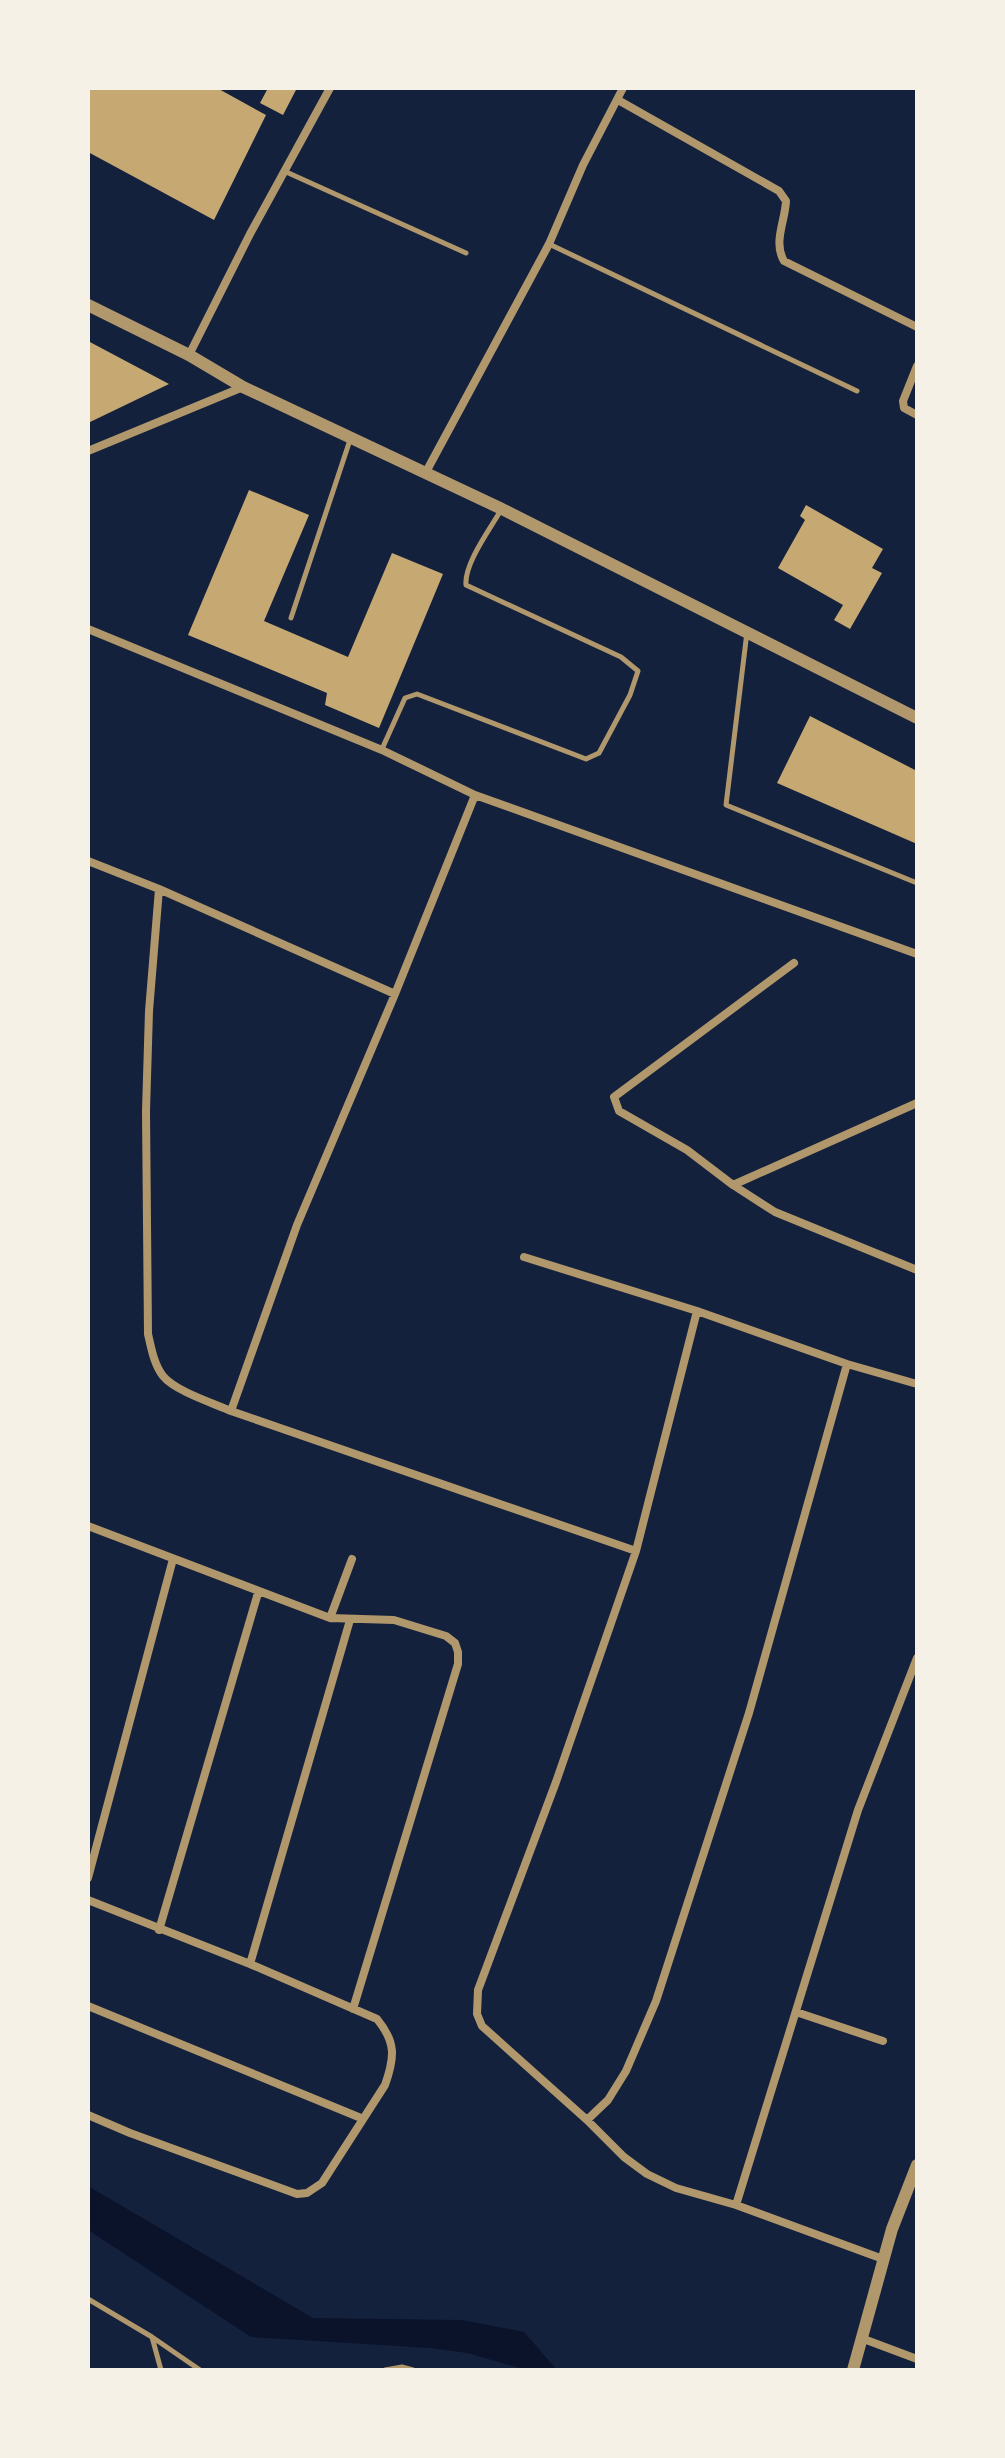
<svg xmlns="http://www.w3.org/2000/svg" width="1005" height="2458" font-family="Quicksand,sans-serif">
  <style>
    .water { fill: #0b132b }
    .building { fill: #c6a872 }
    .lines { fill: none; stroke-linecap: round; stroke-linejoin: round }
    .service { stroke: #b1986c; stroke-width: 5 }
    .minor { stroke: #b1986c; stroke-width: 8 }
    .tertiary { stroke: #b1986c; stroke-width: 12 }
  </style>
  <rect width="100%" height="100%" fill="#14213d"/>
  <path class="water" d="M 88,2186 L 313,2318 L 463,2320 L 524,2332 L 557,2370 L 527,2370 L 467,2353 L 430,2348 L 251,2337 L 88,2230 Z"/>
  <path class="building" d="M 88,88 L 217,88 L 266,115 L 214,220 L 88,152 Z
    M 268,88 L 297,88 L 283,115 L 260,103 Z
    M 88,341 L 169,384 L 88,423 Z
    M 249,490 L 309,515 L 264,621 L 348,657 L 392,553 L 443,574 L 379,728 L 325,705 L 327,693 L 188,635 Z
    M 806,505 L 883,549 L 872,568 L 882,573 L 850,629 L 834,620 L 843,605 L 778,568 L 805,520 L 800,516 Z
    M 810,716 L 917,771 L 917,844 L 777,783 Z"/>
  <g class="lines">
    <path class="service" d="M 284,171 L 466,253
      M 549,244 L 857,391
      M 291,618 L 350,440
      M 747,632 L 726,805 L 917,883
      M 382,749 L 405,698 L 417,694 L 586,759 L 599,753 L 630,695 L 638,671 L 621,657 L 466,585 C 464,564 490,529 501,510
      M 88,2299 L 152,2337 L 200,2370
      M 152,2337 L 161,2370
      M 385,2370 L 402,2367 L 413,2370"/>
    <path class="minor" d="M 618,100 L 779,191 L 786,201 C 785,222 773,242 784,261 L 917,327
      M 189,355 L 250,234 L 330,88
      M 917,366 L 903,401 L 904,408 L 917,415
      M 88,451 L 243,387
      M 426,472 L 549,244 L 583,165 L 623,88
      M 88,629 L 382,750 L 475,795 L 917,954
      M 88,861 L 159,889 L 149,1011 L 146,1111 L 148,1334 C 151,1347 154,1365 163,1376 C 175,1391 213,1403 231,1411 L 636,1551
      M 159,889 L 395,994
      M 917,1103 L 733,1185 L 775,1212 L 917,1270
      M 733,1185 L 687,1150 L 619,1111 L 614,1097 L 794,963
      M 524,1257 L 697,1311 L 847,1364 L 917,1384
      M 697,1311 L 636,1551 L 556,1782 L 478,1990 L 477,2014 L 482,2026 L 587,2120 L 624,2157 L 647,2174 L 676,2188 L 736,2205 L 883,2259
      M 231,1411 L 297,1225 L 395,994 L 475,795
      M 88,1526 L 330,1618 L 394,1620 L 446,1636 L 455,1643 L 458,1652 L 458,1664 L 353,2009
      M 330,1618 L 352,1559
      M 88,1878 L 173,1559
      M 88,1900 L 250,1964 L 377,2019 C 396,2042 395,2057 385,2085 L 322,2183 L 307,2193 L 297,2194 L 130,2133 L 88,2115
      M 159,1930 L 258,1593
      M 250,1964 L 350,1620
      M 88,2006 L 361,2118
      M 796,2012 L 883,2041
      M 587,2120 L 608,2100 L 626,2071 L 656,2001 L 749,1713 L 847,1364
      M 736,2205 L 858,1810 L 917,1658
      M 861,2338 L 917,2359"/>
    <path class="tertiary" d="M 88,305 L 189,355 L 243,387 L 502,509 L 917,718
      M 853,2370 L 892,2229 L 917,2165"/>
  </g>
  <rect width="1005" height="2458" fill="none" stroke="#f6f1e7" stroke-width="180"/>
</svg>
